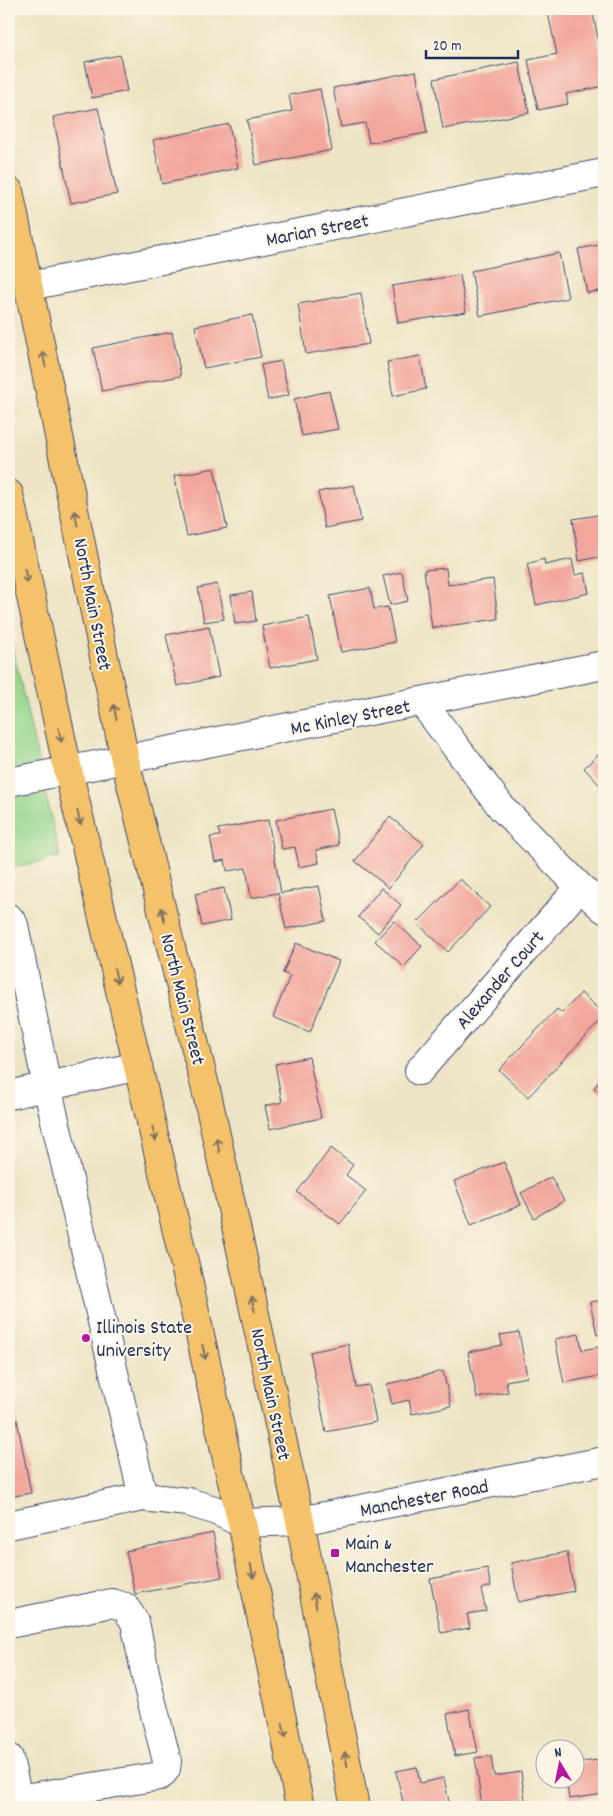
<svg xmlns="http://www.w3.org/2000/svg" width="613" height="1816" font-family="Dekko,sans-serif">
  <style>
    .green { fill: #96d78d; stroke: #588376 }
    .building { fill: #f2a69c }
    .lines { fill: none; stroke-linecap: round; stroke-linejoin: round }
    .minor-casing { stroke: #3b4a6d; stroke-width: 30 }
    .major-casing { stroke: #3b4a6d; stroke-width: 30 }
    .minor { stroke: #fff; stroke-width: 28 }
    .major { stroke: #f4c26a; stroke-width: 28 }
    .oneway { stroke: #7d7163 }
    .poi-dot { fill: #b5179e; stroke: #fcf5e5; stroke-width: 2 }
    .labels { text-anchor: middle; stroke-width: 4; stroke-linejoin: round; paint-order: stroke }
    .street-label { font-size: 20px; fill: #1b2f5e; stroke: #fcf5e5 }
    .poi-label { font-size: 20px; fill: #1b2f5e; stroke: #fcf5e5; text-anchor: start }
  </style>
  <rect width="100%" height="100%" fill="#fcf5e5"/>
  <filter id="ink" filterUnits="userSpaceOnUse"><feTurbulence type="fractalNoise" baseFrequency=".02" numOctaves="2"/><feDisplacementMap in="SourceGraphic" scale="10" xChannelSelector="R" yChannelSelector="G"/><feConvolveMatrix kernelMatrix="1 2 1 2 8 2 1 2 1" color-interpolation-filters="sRGB"/></filter>
  <filter id="wash" filterUnits="userSpaceOnUse"><feTurbulence type="fractalNoise" baseFrequency=".0096" numOctaves="4" result="noise"/><feDisplacementMap in="SourceGraphic" scale="20" xChannelSelector="R" yChannelSelector="G"/><feGaussianBlur stdDeviation="1.12" result="paint"/><feColorMatrix in="noise" values="0 0 0 0 0 0 0 0 0 0 0 0 0 0 0 0 0 1.4 0 .05"/><feComposite in="paint" operator="in"/></filter>
  <g filter="url(#wash)">
    <rect width="100%" height="100%" fill="#eee4c5"/>
    <path class="green" d="M 9,631 L 60,857 L 9,869 Z"/>
    <g id="blocks">
      <path class="building" d="M 547,9 L 592,9 L 604,67 L 604,86 L 566,94 L 568,104 L 538,110 L 528,60 L 557,54 Z
        M 120,55 L 127,91 L 92,98 L 85,62 Z
        M 519,62 L 529,113 L 443,129 L 434,79 Z
        M 416,71 L 427,133 L 369,143 L 365,123 L 341,127 L 333,88 Z
        M 320,89 L 332,150 L 256,165 L 247,120 L 292,111 L 289,95 Z
        M 98,108 L 117,194 L 71,203 L 53,117 Z
        M 229,124 L 238,168 L 162,184 L 153,140 Z
        M 604,244 L 604,290 L 587,293 L 578,249 Z
        M 559,253 L 568,298 L 480,316 L 471,271 Z
        M 460,275 L 466,312 L 398,323 L 392,286 Z
        M 361,293 L 369,344 L 306,354 L 298,304 Z
        M 252,315 L 261,357 L 204,368 L 195,326 Z
        M 172,332 L 181,376 L 102,391 L 93,348 Z
        M 420,356 L 426,389 L 393,396 L 387,362 Z
        M 281,361 L 289,395 L 268,400 L 261,365 Z
        M 329,391 L 338,429 L 302,436 L 294,399 Z
        M 214,468 L 227,528 L 187,536 L 174,476 Z
        M 354,485 L 361,521 L 325,528 L 318,492 Z
        M 604,514 L 604,556 L 579,561 L 573,519 Z
        M 544,559 L 545,565 L 572,559 L 575,575 L 585,573 L 589,593 L 536,605 L 527,564 Z
        M 446,568 L 448,585 L 493,579 L 498,619 L 432,628 L 424,570 Z
        M 402,572 L 408,601 L 390,605 L 383,576 Z
        M 217,584 L 224,619 L 204,622 L 198,588 Z
        M 370,588 L 374,609 L 388,607 L 395,642 L 341,652 L 330,596 Z
        M 252,592 L 256,621 L 235,624 L 231,595 Z
        M 309,617 L 317,659 L 270,668 L 262,626 Z
        M 209,626 L 219,677 L 177,686 L 166,635 Z
        M 604,749 L 604,790 L 584,768 Z
        M 331,809 L 339,845 L 316,850 L 319,863 L 299,867 L 295,847 L 282,849 L 276,820 Z
        M 390,817 L 424,844 L 389,888 L 355,861 Z
        M 268,820 L 281,893 L 319,886 L 326,921 L 286,929 L 278,893 L 251,898 L 246,868 L 227,871 L 225,860 L 215,862 L 210,837 L 220,836 L 218,829 Z
        M 460,879 L 490,907 L 448,952 L 417,923 Z
        M 224,888 L 231,920 L 202,926 L 195,894 Z
        M 381,888 L 401,905 L 378,933 L 358,917 Z
        M 394,921 L 422,946 L 404,967 L 375,941 Z
        M 296,943 L 339,961 L 310,1032 L 273,1017 L 290,976 L 283,973 Z
        M 581,993 L 604,1014 L 604,1017 L 528,1097 L 499,1070 L 557,1009 L 562,1013 Z
        M 309,1057 L 321,1118 L 270,1129 L 265,1106 L 282,1102 L 275,1064 Z
        M 604,1075 L 604,1096 L 594,1088 Z
        M 331,1148 L 353,1165 L 346,1175 L 366,1191 L 340,1224 L 297,1192 Z
        M 504,1162 L 521,1205 L 471,1225 L 454,1181 Z
        M 551,1177 L 564,1201 L 534,1218 L 521,1193 Z
        M 604,1300 L 604,1334 L 597,1335 L 590,1302 Z
        M 519,1332 L 527,1377 L 506,1381 L 508,1392 L 477,1398 L 468,1352 L 502,1345 L 500,1335 Z
        M 579,1334 L 582,1350 L 604,1346 L 604,1375 L 564,1383 L 555,1339 Z
        M 348,1344 L 356,1387 L 369,1385 L 376,1422 L 326,1432 L 310,1352 Z
        M 443,1371 L 451,1406 L 412,1414 L 409,1400 L 392,1404 L 387,1384 Z
        M 17,1420 L 31,1493 L 9,1497 L 9,1422 Z
        M 213,1533 L 222,1577 L 135,1594 L 126,1551 Z
        M 567,1552 L 574,1591 L 518,1602 L 511,1563 Z
        M 487,1568 L 491,1586 L 481,1589 L 486,1611 L 467,1614 L 470,1628 L 441,1633 L 430,1579 Z
        M 469,1709 L 478,1752 L 455,1756 L 447,1714 Z
        M 491,1756 L 494,1776 L 521,1772 L 526,1807 L 482,1807 L 475,1758 Z
        M 604,1759 L 604,1794 L 569,1799 L 566,1778 L 576,1778 L 576,1763 Z
        M 417,1767 L 420,1783 L 444,1778 L 450,1807 L 404,1807 L 396,1771 Z"/>
    </g>
  </g>
  <g filter="url(#ink)">
    <use href="#blocks" fill-opacity="0" stroke="#3b4a6d" stroke-width="1"/>
    <g class="lines">
      <defs>
        <path id="minor" d="M 29,286 L 604,173
          M 422,702 L 502,808 L 580,887 L 604,909
          M 9,782 L 604,665
          M 9,918 L 14,925 L 47,1086 L 143,1497
          M 419,1071 L 580,887
          M 9,1095 L 138,1066
          M 9,1525 L 143,1497 L 188,1502 L 214,1510 L 242,1523 L 300,1521 L 604,1461
          M 9,1624 L 112,1603 L 125,1607 L 135,1622 L 148,1687 L 167,1761 L 166,1769 L 160,1776 L 18,1799 L 9,1758"/>
        <path id="major" d="M 9,191 L 125,760 L 208,1098 L 300,1521 L 355,1807
          M 9,494 L 68,770 L 186,1270 L 230,1473 L 242,1523 L 300,1807"/>
      </defs>
      <use href="#minor" class="minor-casing"/>
      <use href="#major" class="major-casing"/>
      <use href="#minor" class="minor"/>
      <use href="#major" class="major"/>
    </g>
    <defs><path id="oneway-shaft" d="M-6 0H5M1.5-3L5.5 0L1.5 3" fill="none" stroke-width="1.6" stroke-linecap="round" stroke-linejoin="round" transform="scale(1.25)"/></defs>
    <g class="oneway">
      <use href="#oneway-shaft" transform="translate(44 359) rotate(-101)"/>
      <use href="#oneway-shaft" transform="translate(76 518) rotate(-101)"/>
      <use href="#oneway-shaft" transform="translate(26 576) rotate(78)"/>
      <use href="#oneway-shaft" transform="translate(115 712) rotate(-101)"/>
      <use href="#oneway-shaft" transform="translate(60 735) rotate(78)"/>
      <use href="#oneway-shaft" transform="translate(79 818) rotate(77)"/>
      <use href="#oneway-shaft" transform="translate(163 915) rotate(-104)"/>
      <use href="#oneway-shaft" transform="translate(116 976) rotate(77)"/>
      <use href="#oneway-shaft" transform="translate(154 1134) rotate(77)"/>
      <use href="#oneway-shaft" transform="translate(218 1145) rotate(-102)"/>
      <use href="#oneway-shaft" transform="translate(253 1304) rotate(-102)"/>
      <use href="#oneway-shaft" transform="translate(204 1352) rotate(78)"/>
      <use href="#oneway-shaft" transform="translate(252 1571) rotate(79)"/>
      <use href="#oneway-shaft" transform="translate(315 1600) rotate(-100)"/>
      <use href="#oneway-shaft" transform="translate(284 1730) rotate(79)"/>
      <use href="#oneway-shaft" transform="translate(346 1759) rotate(-101)"/>
    </g>
  </g>
  <g class="poi-dot">
    <circle cx="86" cy="1338" r="5"/>
    <rect x="330" y="1548" width="10" height="10" rx="2.5"/>
  </g>
  <g class="labels">
    <g class="street-label">
      <text transform="translate(317 229) rotate(-11)" y="7">Marian Street</text>
      <text transform="translate(94 604) rotate(79)" y="7">North Main Street</text>
      <text transform="translate(350 716) rotate(-11)" y="7">Mc Kinley Street</text>
      <text transform="translate(499 979) rotate(-49)" y="7">Alexander Court</text>
      <text transform="translate(184 999) rotate(76)" y="7">North Main Street</text>
      <text transform="translate(272 1394) rotate(78)" y="7">North Main Street</text>
      <text transform="translate(424 1497) rotate(-11)" y="7">Manchester Road</text>
    </g>
    <g class="poi-label">
      <text x="96" y="1333">Illinois State<tspan x="96" dy="23">University</tspan></text>
      <text x="345" y="1549">Main &amp;<tspan x="345" dy="23">Manchester</tspan></text>
    </g>
  </g>
  <rect width="613" height="1816" fill="none" stroke="#fcf5e5" stroke-width="30"/>
  <g transform="translate(560 1764) rotate(350)"><circle r="24" fill="#fcf5e5" stroke="#a2a6af"/>
  <path d="M0-4L9 19L0 12L-9 19Z" fill="#b5179e"/>
  <text y="-8" font-size="14" font-weight="bold" text-anchor="middle" fill="#1b2f5e">N</text>
  </g>
  <path d="M426 50v8h92v-8" fill="none" stroke="#1b2f5e" stroke-width="2.5"/>
  <text x="433" y="50" font-size="15" fill="#1b2f5e" stroke="#fcf5e5" stroke-width="4" paint-order="stroke">20 m</text>
</svg>
